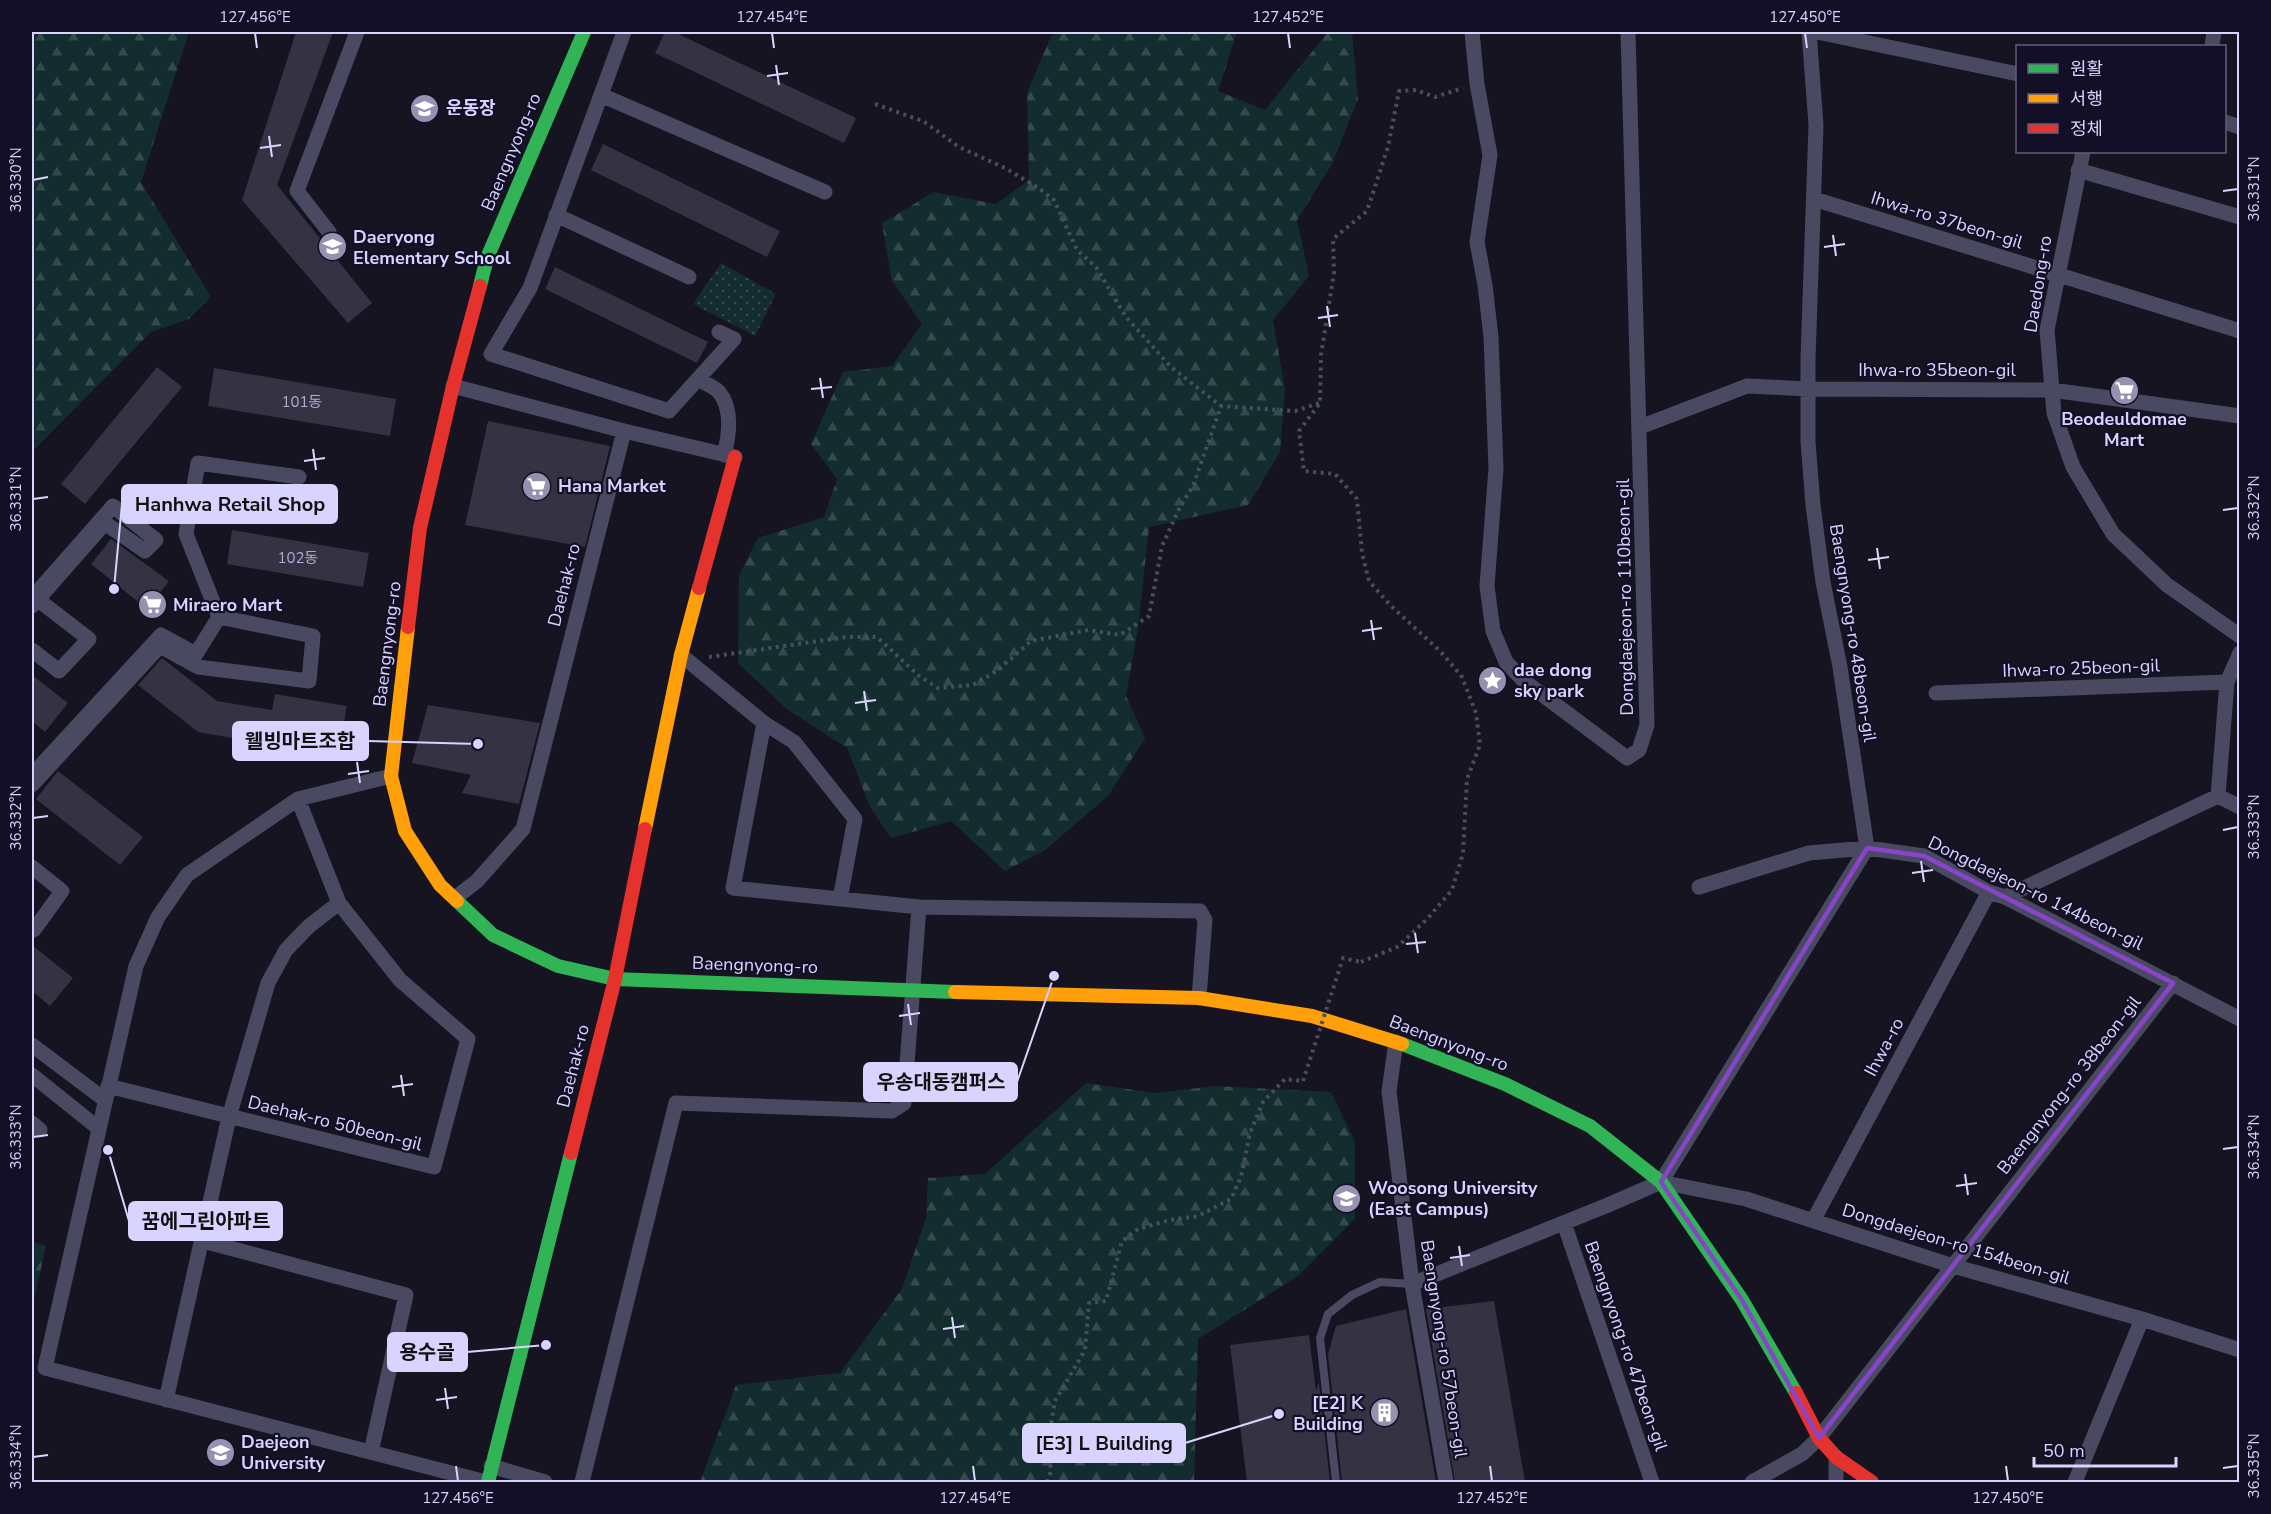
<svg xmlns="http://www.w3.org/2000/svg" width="2271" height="1514" font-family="'Nunito Sans','Noto Sans KR',sans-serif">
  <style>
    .forest { fill: url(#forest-firs) }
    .park { fill: url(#park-dots) }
    .building { fill: #343243 }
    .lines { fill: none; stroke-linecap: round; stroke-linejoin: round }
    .path { stroke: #44505f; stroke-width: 4; stroke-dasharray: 3 4.5; stroke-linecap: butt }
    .lane { stroke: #4a4962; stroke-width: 8 }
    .street { stroke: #4a4962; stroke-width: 15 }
    .fast { stroke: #30b455; stroke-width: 14 }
    .slow { stroke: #ff9f0a; stroke-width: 14 }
    .jam { stroke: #e5322d; stroke-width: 14 }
    .path-bridge { stroke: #44505f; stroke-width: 4; stroke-dasharray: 3 4.5; stroke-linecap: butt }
    .marked { fill: none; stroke: #8945c9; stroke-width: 4.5; stroke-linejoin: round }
    .ticks { fill: none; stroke: #d9d4ff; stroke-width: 2 }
    .labels { text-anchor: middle; stroke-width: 4.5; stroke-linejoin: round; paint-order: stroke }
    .number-label { font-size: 15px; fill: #b0acd0 }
    .poi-label { font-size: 18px; font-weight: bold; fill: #d9d4ff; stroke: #130f26; text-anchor: start }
    .street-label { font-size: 18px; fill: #d9d4ff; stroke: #130f26 }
    .leader { fill: none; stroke: #d9d4ff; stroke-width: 2 }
    .callout-dot { fill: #d9d4ff; stroke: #130f26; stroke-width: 2 }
    .callout { fill: #d9d4ff; stroke: #d9d4ff; stroke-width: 2 }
    .callout-label { font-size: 20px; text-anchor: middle; font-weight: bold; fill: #111 }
    .neatline { fill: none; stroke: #d9d4ff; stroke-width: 2 }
    .ticks-label { font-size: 15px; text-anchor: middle; fill: #d9d4ff }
  </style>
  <defs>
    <pattern id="forest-firs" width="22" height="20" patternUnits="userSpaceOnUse" patternTransform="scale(1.5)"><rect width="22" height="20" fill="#132c2d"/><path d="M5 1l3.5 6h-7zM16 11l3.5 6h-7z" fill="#354a4c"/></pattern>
    <pattern id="park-dots" width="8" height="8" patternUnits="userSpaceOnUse" patternTransform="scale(1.5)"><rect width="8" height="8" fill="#132c2d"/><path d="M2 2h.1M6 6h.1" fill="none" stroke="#354a4c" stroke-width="1.8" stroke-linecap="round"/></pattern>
  </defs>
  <rect width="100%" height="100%" fill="#161421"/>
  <path class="forest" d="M 32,32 L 189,32 L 141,182 L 211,297 L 189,319 L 151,332 L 32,452 Z
    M 1059,32 L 1237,32 L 1218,91 L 1265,110 L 1328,32 L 1352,32 L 1358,99 L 1332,164 L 1297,220 L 1309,276 L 1273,320 L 1285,389 L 1280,452 L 1248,505 L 1149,527 L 1138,629 L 1126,696 L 1145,738 L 1108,796 L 1044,851 L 1005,871 L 951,821 L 891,838 L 870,807 L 847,748 L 788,710 L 738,663 L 739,575 L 758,538 L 824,517 L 837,479 L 811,444 L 843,372 L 892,366 L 922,324 L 892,281 L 882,223 L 934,192 L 996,204 L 1029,180 L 1027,93 L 1051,36 Z
    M 1086,1083 L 1155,1093 L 1216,1086 L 1331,1092 L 1355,1142 L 1355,1219 L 1298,1276 L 1198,1339 L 1194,1482 L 700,1482 L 736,1385 L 840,1373 L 902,1289 L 926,1218 L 928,1178 L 985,1174 Z
    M 32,1241 L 46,1246 L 32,1310 Z"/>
  <path class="park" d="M 721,263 L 776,294 L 755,336 L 693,304 Z"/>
  <path class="building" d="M 296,32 L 333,32 L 277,185 L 372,303 L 348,323 L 242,200 Z
    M 665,32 L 674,32 L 856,118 L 844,143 L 655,53 Z
    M 603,144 L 780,231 L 767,257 L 591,170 Z
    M 555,267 L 708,342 L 697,363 L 545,289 Z
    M 157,367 L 182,387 L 85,504 L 61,484 Z
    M 214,368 L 396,399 L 390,436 L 208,406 Z
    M 488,421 L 610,446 L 585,547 L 465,525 Z
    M 232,530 L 369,553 L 363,587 L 227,564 Z
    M 111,539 L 169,581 L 147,609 L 91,564 Z
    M 162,658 L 217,701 L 272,710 L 275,694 L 347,706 L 341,739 L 270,727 L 267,744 L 198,732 L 138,685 Z
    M 32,675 L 68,703 L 45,732 L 32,721 Z
    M 428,705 L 540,723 L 519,804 L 462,793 L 471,775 L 412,763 Z
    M 58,771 L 143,837 L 120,865 L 36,799 Z
    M 32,945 L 73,978 L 50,1006 L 32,991 Z
    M 1494,1301 L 1525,1482 L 1455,1482 L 1426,1309 Z
    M 1406,1309 L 1436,1482 L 1342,1482 L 1328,1354 L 1336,1326 Z
    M 1309,1335 L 1316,1391 L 1319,1382 L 1330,1482 L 1247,1482 L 1230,1345 Z"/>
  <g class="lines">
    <path class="path" d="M 875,104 L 923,121 L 959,147 L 1005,168 L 1037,187 L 1054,200 L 1077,250 L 1096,267 L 1126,317 L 1171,367 L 1221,406
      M 709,657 L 846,637 L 877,637 L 919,676 L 938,688 L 973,685 L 998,670 L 1031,641 L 1088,630 L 1120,635 L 1149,616 L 1162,546 L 1180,507 L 1193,486 L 1221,406 L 1295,411 L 1319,403
      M 1361,962 L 1397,947 L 1406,939 L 1429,917 L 1452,890 L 1463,853 L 1467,779 L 1480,745 L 1476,713 L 1462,677 L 1441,652 L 1390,605 L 1369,581 L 1362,553 L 1357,499 L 1335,474 L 1304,471 L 1299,431 L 1320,403 L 1321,355 L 1334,273 L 1333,239 L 1367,211 L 1388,147 L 1399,91 L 1416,90 L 1435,97 L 1463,88
      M 1047,1482 L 1051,1471 L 1048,1442 L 1055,1401 L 1085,1350 L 1089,1303 L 1106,1301 L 1122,1241 L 1138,1229 L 1170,1220 L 1198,1216 L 1231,1199 L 1241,1177 L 1250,1133 L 1263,1102 L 1285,1079 L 1303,1081"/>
    <path class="lane" d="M 1336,1482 L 1320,1338 L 1328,1314 L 1352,1295 L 1380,1282 L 1412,1284"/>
    <path class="street" d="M 624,32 L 530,288 L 491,354 L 669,411 L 734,339 L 719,332
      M 1472,32 L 1477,84 L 1490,155 L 1477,242 L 1485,285 L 1491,337 L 1496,468 L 1487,586 L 1493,631 L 1506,662 L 1524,681 L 1627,758 L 1639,750 L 1647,725 L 1628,32
      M 1817,32 L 2018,74
      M 2212,46 L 2214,32
      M 601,95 L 825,192
      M 2224,122 L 2240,127
      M 2083,152 L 2047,330 L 2054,413 L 2073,467 L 2113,534 L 2167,585 L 2240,636
      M 2078,170 L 2240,217
      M 1814,199 L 2240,331
      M 556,215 L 689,277
      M 329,232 L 297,191 L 357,32
      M 698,379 C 704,383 715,387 719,392 C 733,409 729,436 724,455
      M 453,386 L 624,431 L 735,457
      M 1640,427 L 1747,386 L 1809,389 L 2052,390 L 2240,416
      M 32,598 L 113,506 L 156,540 L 145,551 L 105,523 L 32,606
      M 219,617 L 186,534 L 198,463 L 299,477
      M 32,650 L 59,671 L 89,639 L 37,599
      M 681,655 L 764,723 L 794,742 L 855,819 L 840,899
      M 1936,693 L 2227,682
      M 764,723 L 733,888 L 919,907 L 1200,911 L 1205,920 L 1199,998
      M 32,775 L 161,635 L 196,654 L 219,617 L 313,636 L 309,681 L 198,667 L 160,646 L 32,785
      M 391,776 L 298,799 L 187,875 L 158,917 L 136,966 L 45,1368 L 486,1482
      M 2218,796 L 2240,807
      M 32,867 L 62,891 L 34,930 L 32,928
      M 1699,887 L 1809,853 L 1867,848 L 1924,856 L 1989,892 L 2005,897 L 2240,1019
      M 2005,897 L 2218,796 L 2227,682 L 2240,653
      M 455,898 L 477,881 L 523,829 L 624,431
      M 1396,1042 L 1389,1091 L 1412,1284 L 1446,1482
      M 32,1045 L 105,1100
      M 32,1075 L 98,1128
      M 108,1086 L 434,1167 L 468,1039 L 400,980 L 339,903 L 298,799
      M 32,1123 L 40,1130
      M 1661,1182 L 1867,848 L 1840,667 L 1823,582 L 1813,505 L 1808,442 L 1808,358 L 1816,125 L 1809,32
      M 1661,1182 L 1746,1199 L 1953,1266 L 2142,1319 L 2240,1350
      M 1813,1221 L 1989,892
      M 1564,1223 L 1652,1482
      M 203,1241 L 406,1295 L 371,1452
      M 1412,1284 L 1608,1205 L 1661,1182
      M 166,1400 L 229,1117 L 268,983 L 286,950 L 309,926 L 339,903
      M 1836,1457 L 1836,1482
      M 491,1466 L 545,1482
      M 582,1482 L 676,1103 L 892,1111 L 904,1103 L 919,907
      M 1752,1482 L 1802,1454 L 1819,1438 L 2173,983
      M 2075,1482 L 2142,1319"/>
    <path class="fast" d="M 480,286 L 487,258 L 584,32
      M 457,901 L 493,935 L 558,966 L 615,979 L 955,992
      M 1402,1044 L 1505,1084 L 1590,1126 L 1661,1182 L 1742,1300 L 1796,1393
      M 488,1482 L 571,1153"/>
    <path class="slow" d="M 408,627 L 391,776 L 405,831 L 440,885 L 457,901
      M 645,829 L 681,655 L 699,588
      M 955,992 L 1199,998 L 1312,1016 L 1402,1044"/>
    <path class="jam" d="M 699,588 L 735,457
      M 408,627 L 420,528 L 453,386 L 480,286
      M 571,1153 L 615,979 L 645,829
      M 1796,1393 L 1819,1438 L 1836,1457 L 1872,1482"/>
    <path class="path-bridge" d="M 1303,1081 L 1343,958 L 1361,962"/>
  </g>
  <path class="marked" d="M 1867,848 L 1924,856 L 2173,983 L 1819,1438 L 1742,1300 L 1661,1182 Z"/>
  <path class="ticks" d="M 255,33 L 257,48M 772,33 L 774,48M 1288,33 L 1290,48M 1805,33 L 1807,48M 776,65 L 779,85M 767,76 L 788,73M 269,136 L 272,157M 260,148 L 281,145M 33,180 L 48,177M 2223,191 L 2238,189M 1833,235 L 1836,256M 1824,247 L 1845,244M 1327,306 L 1330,327M 1318,318 L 1338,315M 820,378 L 823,398M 811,389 L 832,387M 313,449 L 316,470M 304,461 L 325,458M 33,499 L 48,497M 2223,510 L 2238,508M 1877,548 L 1880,569M 1868,560 L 1889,557M 1371,620 L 1374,640M 1362,631 L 1382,628M 864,691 L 867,711M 855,703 L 876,700M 357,762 L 360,783M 348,774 L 369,771M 33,818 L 48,816M 2223,830 L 2238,827M 1921,861 L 1924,882M 1912,873 L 1933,870M 1415,933 L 1418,953M 1406,944 L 1426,942M 908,1004 L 911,1025M 899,1016 L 920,1013M 401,1075 L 404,1096M 392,1087 L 413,1084M 33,1137 L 48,1135M 2223,1149 L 2238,1147M 1965,1174 L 1968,1195M 1956,1186 L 1977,1183M 1459,1246 L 1462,1266M 1450,1258 L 1470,1255M 952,1317 L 955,1338M 943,1329 L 964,1326M 445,1388 L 448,1409M 436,1400 L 457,1397M 33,1457 L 48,1455M 456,1466 L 458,1481M 973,1466 L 975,1481M 1490,1466 L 1492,1481M 2006,1466 L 2008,1481M 2223,1468 L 2238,1466"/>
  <defs>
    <symbol id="school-disc" viewBox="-11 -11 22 22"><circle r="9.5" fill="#9591b1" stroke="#130f26"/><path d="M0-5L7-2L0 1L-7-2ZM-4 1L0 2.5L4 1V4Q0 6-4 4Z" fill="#fff"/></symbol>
    <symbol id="supermarket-disc" viewBox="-11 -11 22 22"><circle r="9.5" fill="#9591b1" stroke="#130f26"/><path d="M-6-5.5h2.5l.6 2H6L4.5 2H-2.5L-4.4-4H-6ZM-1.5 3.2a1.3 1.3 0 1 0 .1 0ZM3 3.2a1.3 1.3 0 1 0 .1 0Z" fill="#fff"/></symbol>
    <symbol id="sight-disc" viewBox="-11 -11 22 22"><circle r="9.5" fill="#9591b1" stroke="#130f26"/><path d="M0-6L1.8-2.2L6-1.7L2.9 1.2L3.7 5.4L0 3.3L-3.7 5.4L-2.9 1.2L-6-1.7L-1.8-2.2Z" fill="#fff"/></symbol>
    <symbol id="university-disc" viewBox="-11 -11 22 22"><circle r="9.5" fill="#9591b1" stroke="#130f26"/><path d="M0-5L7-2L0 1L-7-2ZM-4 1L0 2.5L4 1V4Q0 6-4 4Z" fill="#fff"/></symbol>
    <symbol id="building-disc" viewBox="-11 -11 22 22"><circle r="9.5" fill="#9591b1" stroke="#130f26"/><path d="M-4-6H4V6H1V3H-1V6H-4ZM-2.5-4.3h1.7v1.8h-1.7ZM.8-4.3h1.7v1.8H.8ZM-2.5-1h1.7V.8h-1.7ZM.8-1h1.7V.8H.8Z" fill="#fff"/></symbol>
  </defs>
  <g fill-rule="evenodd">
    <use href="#school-disc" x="408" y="92" width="33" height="33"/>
    <use href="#school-disc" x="316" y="230" width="33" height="33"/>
    <use href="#supermarket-disc" x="2108" y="374" width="33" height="33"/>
    <use href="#supermarket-disc" x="520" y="470" width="33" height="33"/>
    <use href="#supermarket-disc" x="136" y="588" width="33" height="33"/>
    <use href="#sight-disc" x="1476" y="664" width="33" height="33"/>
    <use href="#university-disc" x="1330" y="1182" width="33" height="33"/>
    <use href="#building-disc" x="1368" y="1396" width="33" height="33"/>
    <use href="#university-disc" x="204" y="1436" width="33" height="33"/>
  </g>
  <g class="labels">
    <g class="number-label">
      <text x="302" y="407">101동</text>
      <text x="298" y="563">102동</text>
    </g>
    <g class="poi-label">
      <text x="446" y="114">운동장</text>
      <text x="353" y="243">Daeryong<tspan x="353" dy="21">Elementary School</tspan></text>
      <text x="2124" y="425" text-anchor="middle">Beodeuldomae<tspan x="2124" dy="21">Mart</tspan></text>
      <text x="558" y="492">Hana Market</text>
      <text x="173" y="611">Miraero Mart</text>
      <text x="1514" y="676">dae dong<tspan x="1514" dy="21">sky park</tspan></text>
      <text x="1368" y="1194">Woosong University<tspan x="1368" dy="21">(East Campus)</tspan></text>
      <text x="1363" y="1409" text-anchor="end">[E2] K<tspan x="1363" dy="21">Building</tspan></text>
      <text x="241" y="1448">Daejeon<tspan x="241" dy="21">University</tspan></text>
    </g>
    <g class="street-label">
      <text transform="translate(511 152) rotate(-67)" y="6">Baengnyong-ro</text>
      <text transform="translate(1947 220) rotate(17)" y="6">Ihwa-ro 37beon-gil</text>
      <text transform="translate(2038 284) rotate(-81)" y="6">Daedong-ro</text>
      <text x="1937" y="376">Ihwa-ro 35beon-gil</text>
      <text transform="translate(564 585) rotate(-76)" y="6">Daehak-ro</text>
      <text transform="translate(1625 597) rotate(-91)" y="6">Dongdaejeon-ro 110beon-gil</text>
      <text transform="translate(1853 633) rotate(81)" y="6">Baengnyong-ro 48beon-gil</text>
      <text transform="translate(387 644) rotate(-83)" y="6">Baengnyong-ro</text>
      <text transform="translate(2081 668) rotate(-2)" y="6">Ihwa-ro 25beon-gil</text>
      <text transform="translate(2036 893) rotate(26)" y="6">Dongdaejeon-ro 144beon-gil</text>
      <text transform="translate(755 965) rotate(2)" y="6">Baengnyong-ro</text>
      <text transform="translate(1449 1043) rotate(21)" y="6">Baengnyong-ro</text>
      <text transform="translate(1884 1047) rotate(-62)" y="6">Ihwa-ro</text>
      <text transform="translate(573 1066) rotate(-76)" y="6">Daehak-ro</text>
      <text transform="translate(2069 1085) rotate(-52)" y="6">Baengnyong-ro 38beon-gil</text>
      <text transform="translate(335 1123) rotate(14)" y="6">Daehak-ro 50beon-gil</text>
      <text transform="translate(1956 1244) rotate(17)" y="6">Dongdaejeon-ro 154beon-gil</text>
      <text transform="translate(1626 1346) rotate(71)" y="6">Baengnyong-ro 47beon-gil</text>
      <text transform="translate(1444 1349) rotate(81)" y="6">Baengnyong-ro 57beon-gil</text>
    </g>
  </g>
  <path class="leader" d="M114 589L122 504M478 744L368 741M1054 976L1017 1082M108 1150L129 1221M546 1345L467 1352M1279 1414L1185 1443"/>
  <g class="callout-dot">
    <circle cx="114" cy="589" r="6"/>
    <circle cx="478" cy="744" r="6"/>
    <circle cx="1054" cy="976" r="6"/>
    <circle cx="108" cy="1150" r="6"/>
    <circle cx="546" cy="1345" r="6"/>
    <circle cx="1279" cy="1414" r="6"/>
  </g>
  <g class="callout">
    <rect x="122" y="485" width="215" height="38" rx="6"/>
    <rect x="233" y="722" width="135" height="38" rx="6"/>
    <rect x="864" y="1063" width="153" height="38" rx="6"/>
    <rect x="129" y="1202" width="153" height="38" rx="6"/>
    <rect x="388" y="1333" width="79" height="38" rx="6"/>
    <rect x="1023" y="1424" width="162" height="38" rx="6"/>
  </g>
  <g class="callout-label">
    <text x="230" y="511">Hanhwa Retail Shop</text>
    <text x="300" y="748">웰빙마트조합</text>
    <text x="941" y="1089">우송대동캠퍼스</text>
    <text x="206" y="1228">꿈에그린아파트</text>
    <text x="427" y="1359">용수골</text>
    <text x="1104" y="1450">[E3] L Building</text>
  </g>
  <rect width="2271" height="1514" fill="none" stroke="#130f26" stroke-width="66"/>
  <rect x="2016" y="45" width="210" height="108" fill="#130f26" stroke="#625e7d" stroke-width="1.5"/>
  <rect x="2028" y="64" width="30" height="9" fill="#30b455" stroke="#625e7d" stroke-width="1.5"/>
  <text x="2070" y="75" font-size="18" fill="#d9d4ff">원활</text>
  <rect x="2028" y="94" width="30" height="9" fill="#ff9f0a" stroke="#625e7d" stroke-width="1.5"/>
  <text x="2070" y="105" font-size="18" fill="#d9d4ff">서행</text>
  <rect x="2028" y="124" width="30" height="9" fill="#e5322d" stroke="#625e7d" stroke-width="1.5"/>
  <text x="2070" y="135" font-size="18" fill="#d9d4ff">정체</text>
  <path d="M2034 1457v9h142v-9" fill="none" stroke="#d9d4ff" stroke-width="3"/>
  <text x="2043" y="1457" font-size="18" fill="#d9d4ff" stroke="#130f26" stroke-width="4.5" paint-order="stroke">50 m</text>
  <rect x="33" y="33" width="2205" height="1448" class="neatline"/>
  <g class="ticks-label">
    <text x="255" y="22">127.456°E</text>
    <text x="772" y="22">127.454°E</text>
    <text x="1288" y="22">127.452°E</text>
    <text x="1805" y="22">127.450°E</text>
    <text transform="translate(16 180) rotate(-90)" y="5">36.330°N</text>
    <text transform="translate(2254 189) rotate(-90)" y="5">36.331°N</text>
    <text transform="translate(16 499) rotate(-90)" y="5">36.331°N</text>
    <text transform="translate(2254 508) rotate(-90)" y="5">36.332°N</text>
    <text transform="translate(16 818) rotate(-90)" y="5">36.332°N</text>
    <text transform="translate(2254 827) rotate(-90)" y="5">36.333°N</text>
    <text transform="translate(16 1137) rotate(-90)" y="5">36.333°N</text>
    <text transform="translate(2254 1147) rotate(-90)" y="5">36.334°N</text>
    <text transform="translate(16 1457) rotate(-90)" y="5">36.334°N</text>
    <text transform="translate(2254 1466) rotate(-90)" y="5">36.335°N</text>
    <text x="458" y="1503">127.456°E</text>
    <text x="975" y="1503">127.454°E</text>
    <text x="1492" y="1503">127.452°E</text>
    <text x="2008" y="1503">127.450°E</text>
  </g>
</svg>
